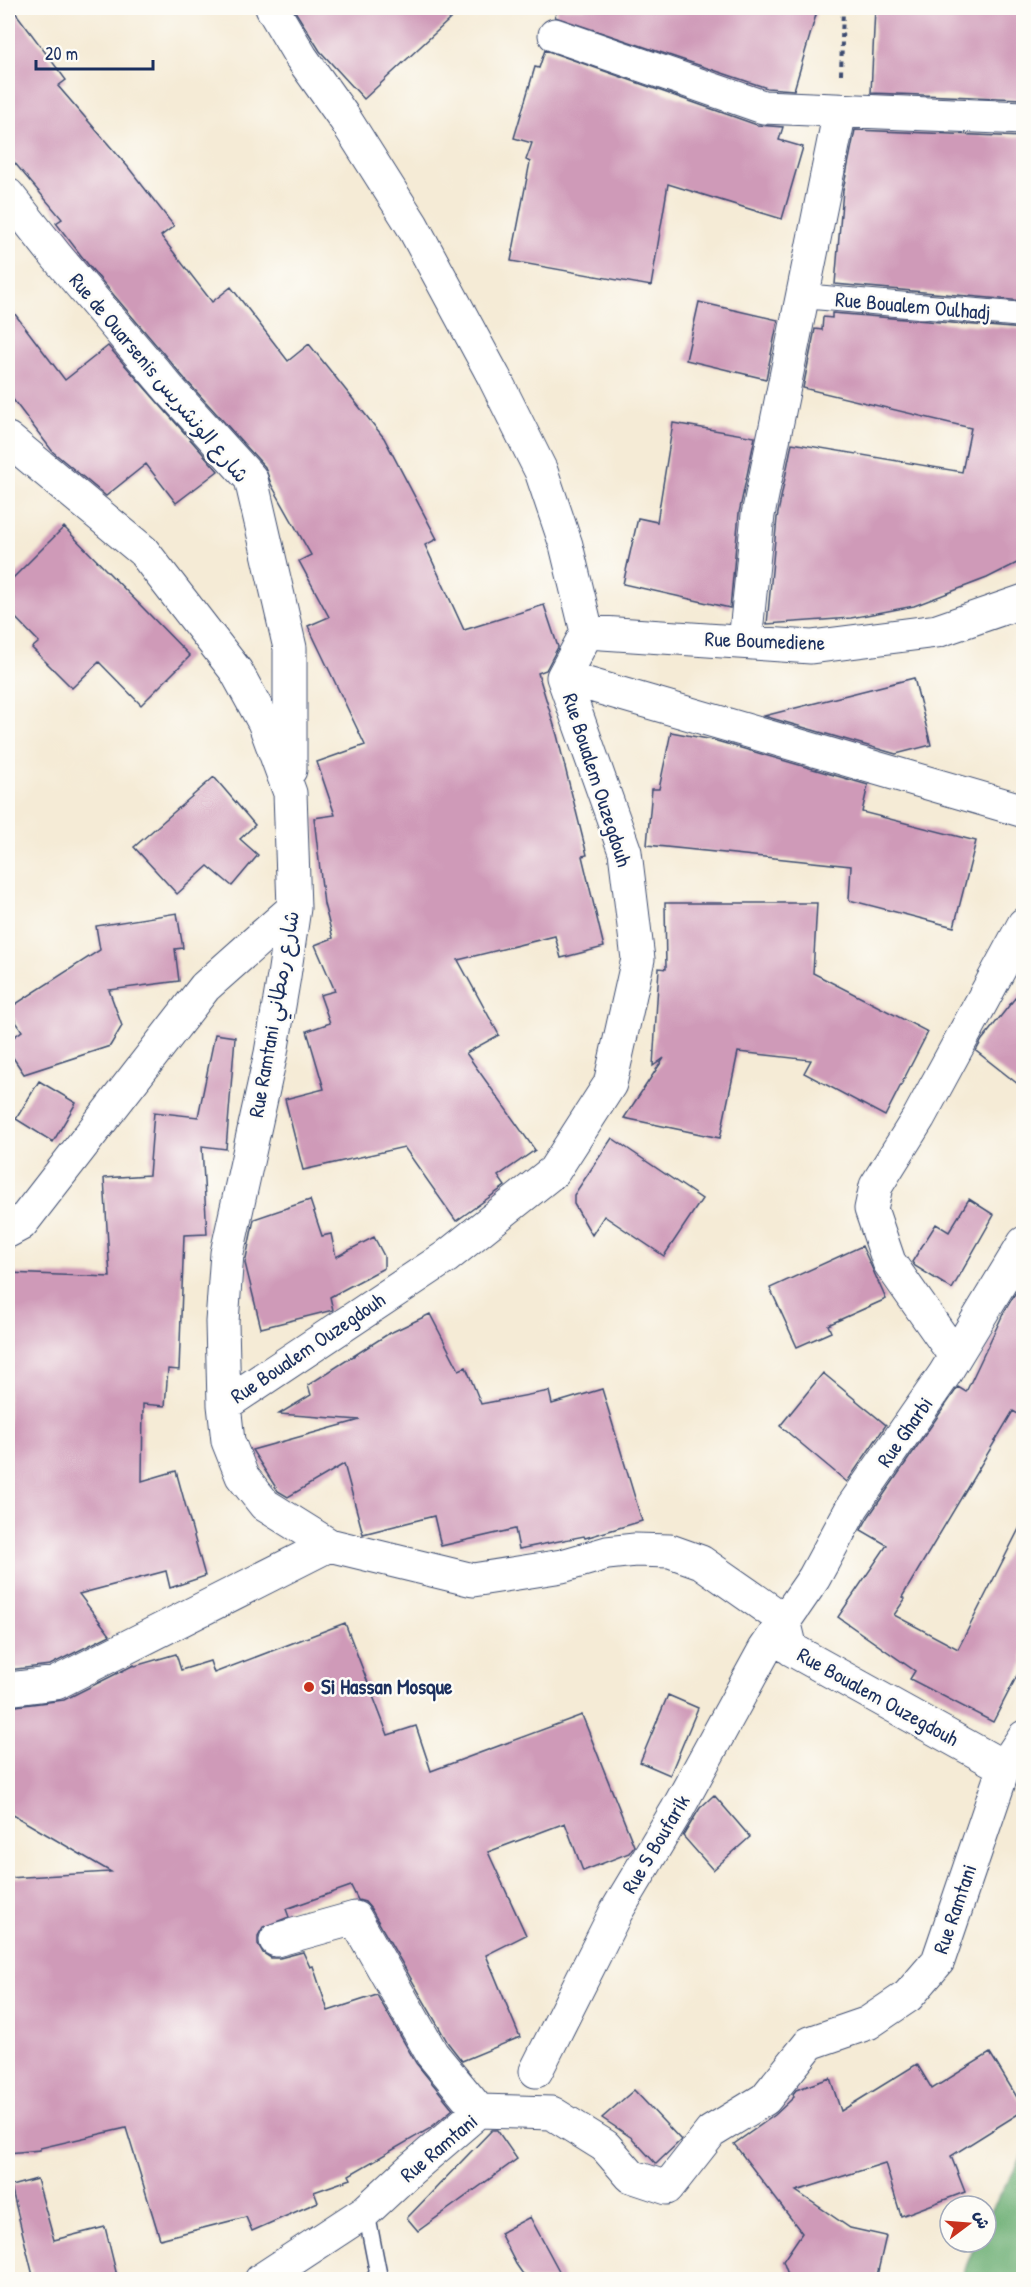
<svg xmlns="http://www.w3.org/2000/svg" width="1031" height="2287" font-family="'Patrick Hand','Playpen Sans Arabic',sans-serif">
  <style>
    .forest { fill: #6aad72; stroke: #426e68; stroke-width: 1.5 }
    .building { fill: #cf9ab8 }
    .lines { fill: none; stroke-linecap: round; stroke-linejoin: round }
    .service-casing { stroke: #3c4b70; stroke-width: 19 }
    .pedestrian-casing { stroke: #3c4b70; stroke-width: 26 }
    .minor-casing { stroke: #3c4b70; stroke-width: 35 }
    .path { stroke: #3c4b70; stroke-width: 4; stroke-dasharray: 4.5 4.5; stroke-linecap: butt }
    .service { stroke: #fff; stroke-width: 16 }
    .pedestrian { stroke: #fff; stroke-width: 24 }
    .minor { stroke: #fff; stroke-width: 33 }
    .poi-dot { fill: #c8321e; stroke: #fdfcf7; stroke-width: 2 }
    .labels { text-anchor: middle; stroke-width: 5; stroke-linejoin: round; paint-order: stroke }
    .street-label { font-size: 21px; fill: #1b2f5e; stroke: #fdfcf7 }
    .poi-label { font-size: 21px; font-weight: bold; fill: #1b2f5e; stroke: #fdfcf7; text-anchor: start }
  </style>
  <rect width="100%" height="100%" fill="#fdfcf7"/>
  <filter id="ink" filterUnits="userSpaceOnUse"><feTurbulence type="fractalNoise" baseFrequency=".0167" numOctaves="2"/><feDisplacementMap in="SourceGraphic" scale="12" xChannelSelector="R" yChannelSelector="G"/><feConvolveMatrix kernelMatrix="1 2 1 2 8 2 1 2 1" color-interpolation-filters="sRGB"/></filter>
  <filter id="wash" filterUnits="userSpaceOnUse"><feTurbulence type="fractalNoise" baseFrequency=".008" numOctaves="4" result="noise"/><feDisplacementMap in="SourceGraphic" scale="24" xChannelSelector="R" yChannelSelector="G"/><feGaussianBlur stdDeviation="1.35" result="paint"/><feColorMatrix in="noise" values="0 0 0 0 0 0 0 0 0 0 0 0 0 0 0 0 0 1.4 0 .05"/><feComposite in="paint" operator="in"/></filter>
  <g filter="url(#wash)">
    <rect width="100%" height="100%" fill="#f5ebd6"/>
    <path class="forest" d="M 1023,2155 L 1023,2279 L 961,2279 L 976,2242 L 986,2242 L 986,2220 Z"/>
    <g id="blocks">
      <path class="building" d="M 8,8 L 12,8 L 66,80 L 58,86 L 128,167 L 174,226 L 161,236 L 212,302 L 231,287 L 288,361 L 309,344 L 384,438 L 437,539 L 425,545 L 464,630 L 544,605 L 558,647 L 546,670 L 538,673 L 557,735 L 587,855 L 582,856 L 604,947 L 561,958 L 555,936 L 458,960 L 499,1035 L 466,1053 L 535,1150 L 498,1176 L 505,1186 L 456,1221 L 404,1147 L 303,1170 L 285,1099 L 324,1089 L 307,1031 L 330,1023 L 320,995 L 335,991 L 315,945 L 333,938 L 324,904 L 314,818 L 335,815 L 317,762 L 365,745 L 308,626 L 329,617 L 299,561 L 311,555 L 271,484 L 265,467 L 185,379 L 90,267 L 56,223 L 62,219 L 8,155 Z
        M 293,8 L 462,8 L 364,99 L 320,51 Z
        M 557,8 L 818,8 L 794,90 L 767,88 L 555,17 Z
        M 875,8 L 1023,8 L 1023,99 L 871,93 Z
        M 545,50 L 757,125 L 783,127 L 779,140 L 803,147 L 782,219 L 668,184 L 651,286 L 511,261 L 530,162 L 526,160 L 532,143 L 514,138 L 535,67 L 539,68 Z
        M 855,130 L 1023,137 L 1023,301 L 835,284 L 843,190 Z
        M 699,302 L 778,320 L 766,379 L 686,360 Z
        M 8,305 L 65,380 L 108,346 L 218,471 L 176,503 L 146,464 L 106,496 L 53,452 L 8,393 Z
        M 832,313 L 1023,329 L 1023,560 L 987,578 L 914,606 L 851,618 L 767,624 L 777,518 L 792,443 L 962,472 L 971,428 L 803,388 L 815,329 L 822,330 L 823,317 L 832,318 Z
        M 673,423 L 755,437 L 739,513 L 730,608 L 623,584 L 638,518 L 657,522 Z
        M 64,527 L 190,656 L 141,705 L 99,662 L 72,688 L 32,648 L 39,642 L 8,610 L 8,583 Z
        M 914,678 L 931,745 L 896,754 L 764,716 Z
        M 671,732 L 713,740 L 868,785 L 862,812 L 976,841 L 954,927 L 849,900 L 851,866 L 647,845 L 652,789 L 659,789 Z
        M 214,777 L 255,825 L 240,839 L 258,855 L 232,886 L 208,866 L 177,894 L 134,847 Z
        M 665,903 L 817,903 L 813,973 L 928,1032 L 885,1116 L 804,1073 L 811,1060 L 738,1052 L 720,1138 L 624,1118 L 664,1058 L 653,1066 L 659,968 L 666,969 Z
        M 177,913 L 183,948 L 175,949 L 179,981 L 109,990 L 122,1026 L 110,1046 L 24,1074 L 8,1050 L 8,1041 L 22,1031 L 8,1009 L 100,950 L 96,926 Z
        M 1023,988 L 1023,1088 L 976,1051 L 982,1040 Z
        M 215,1034 L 235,1037 L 226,1149 L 202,1146 L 207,1234 L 184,1235 L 179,1370 L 168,1369 L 165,1406 L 143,1404 L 142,1481 L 176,1471 L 205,1576 L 170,1588 L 166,1571 L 79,1594 L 110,1635 L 50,1665 L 8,1670 L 8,1273 L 110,1277 L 104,1178 L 149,1175 L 154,1112 L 198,1117 Z
        M 39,1081 L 76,1103 L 53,1142 L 16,1119 Z
        M 612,1138 L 702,1199 L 664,1256 L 604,1216 L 592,1235 L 574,1204 L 574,1195 Z
        M 969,1199 L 994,1215 L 952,1289 L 915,1266 L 912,1262 L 936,1224 L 949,1232 Z
        M 310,1200 L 322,1236 L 331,1234 L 336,1257 L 374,1237 L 384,1256 L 384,1268 L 330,1297 L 333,1310 L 261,1328 L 245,1263 L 254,1219 Z
        M 862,1246 L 886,1299 L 828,1325 L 831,1332 L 797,1347 L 770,1288 Z
        M 1023,1280 L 1023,1417 L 1013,1411 L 902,1597 L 905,1599 L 894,1615 L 958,1649 L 1023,1521 L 1023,1664 L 993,1722 L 910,1679 L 915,1671 L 838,1617 L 887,1545 L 861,1530 L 869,1516 L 958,1387 L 966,1392 L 1004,1312 Z
        M 430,1314 L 459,1370 L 466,1367 L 481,1404 L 549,1391 L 552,1404 L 602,1389 L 642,1521 L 585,1538 L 584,1536 L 519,1549 L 515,1529 L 441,1546 L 434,1516 L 363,1534 L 344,1464 L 288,1497 L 278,1491 L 252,1450 L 360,1420 L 279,1414 L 311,1395 L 308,1385 L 388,1334 Z
        M 823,1373 L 886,1425 L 847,1482 L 780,1426 Z
        M 345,1623 L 388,1735 L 416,1726 L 431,1771 L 582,1715 L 634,1846 L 629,1853 L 583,1871 L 565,1823 L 488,1852 L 526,1935 L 486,1955 L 520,2037 L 462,2061 L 448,2043 L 371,1909 L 365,1902 L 358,1900 L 351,1886 L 286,1909 L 289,1917 L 263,1927 L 258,1936 L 258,1944 L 263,1953 L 271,1958 L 280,1958 L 303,1952 L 310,1967 L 313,1966 L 328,2011 L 377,1995 L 416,2063 L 453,2109 L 429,2129 L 349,2175 L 351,2179 L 314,2192 L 318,2202 L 252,2231 L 246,2217 L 160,2239 L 126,2128 L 40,2148 L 40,2150 L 8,2153 L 8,1878 L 111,1872 L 8,1812 L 8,1780 L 10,1776 L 8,1766 L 8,1707 L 64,1700 L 134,1665 L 135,1666 L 176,1654 L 181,1670 L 210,1661 L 214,1673 Z
        M 668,1695 L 698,1708 L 670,1775 L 640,1762 Z
        M 714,1795 L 750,1837 L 713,1870 L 683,1836 L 700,1808 Z
        M 990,2053 L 1023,2107 L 1023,2111 L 951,2156 L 965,2192 L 901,2216 L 885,2163 L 796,2191 L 850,2228 L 886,2236 L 876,2280 L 790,2280 L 783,2261 L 802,2233 L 734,2144 L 775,2115 L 794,2097 L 793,2094 L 796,2090 L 830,2078 L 841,2111 L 917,2064 L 932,2089 Z
        M 634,2090 L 681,2140 L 656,2164 L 632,2138 L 602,2118 Z
        M 492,2130 L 497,2130 L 517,2159 L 418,2231 L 407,2218 Z
        M 37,2179 L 54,2240 L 105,2227 L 118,2280 L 34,2280 L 11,2186 Z
        M 530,2217 L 564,2280 L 527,2280 L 516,2264 L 500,2233 Z"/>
    </g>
  </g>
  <g filter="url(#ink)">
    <use href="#blocks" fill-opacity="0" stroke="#3c4b70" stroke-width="1.5"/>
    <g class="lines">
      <defs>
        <path id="service" d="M 366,2211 L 378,2272 L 374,2280"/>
        <path id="pedestrian" d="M 802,296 L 1024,315"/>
        <path id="minor" d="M 272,8 L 301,57 L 345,119 L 412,225 L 494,377 L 541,471 L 566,545 L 587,632
          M 555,35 L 763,107 L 1024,118
          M 8,195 L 57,257 L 171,391 L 251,479 L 290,648 L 290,770
          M 8,439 L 143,551 L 236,671 L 264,722 L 290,793 L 294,908 L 284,976 L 271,1053 L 227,1253 L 222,1322 L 224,1405 L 228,1441 L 242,1476 L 265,1505 L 329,1545 L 473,1580 L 562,1566 L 607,1553 L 635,1550 L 670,1551 L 701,1562 L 784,1620 L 791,1649 L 1004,1767
          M 745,642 L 758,515 L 840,111
          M 563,677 L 587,632 L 811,647 L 937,631 L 1024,601
          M 563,677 L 1024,811
          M 8,1231 L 21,1224 L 205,987 L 294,908
          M 955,1356 L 889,1262 L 871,1209 L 876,1186 L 919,1117 L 1024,924
          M 224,1405 L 446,1257 L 554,1171 L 610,1084 L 638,959 L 625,852 L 563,677
          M 8,1689 L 56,1683 L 329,1545
          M 276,1940 L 355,1918 L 432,2054 L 479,2111
          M 536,2071 L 616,1912 L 677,1810 L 765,1649 L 814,1578 L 853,1506 L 944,1375 L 1024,1243
          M 261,2280 L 366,2211 L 410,2170 L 479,2111 L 552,2113 L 605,2146 L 631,2176 L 667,2188 L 711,2132 L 765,2099 L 810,2043 L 868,2023 L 908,1996 L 938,1961 L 1004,1767 L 1024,1737"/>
      </defs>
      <use href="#service" class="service-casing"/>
      <use href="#pedestrian" class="pedestrian-casing"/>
      <use href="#minor" class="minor-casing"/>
      <path class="path" d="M 841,74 L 843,8"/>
      <use href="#service" class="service"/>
      <use href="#pedestrian" class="pedestrian"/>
      <use href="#minor" class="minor"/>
    </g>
  </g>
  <circle class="poi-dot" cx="309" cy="1687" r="6"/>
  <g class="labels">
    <g class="street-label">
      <text transform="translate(913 306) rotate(5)" y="7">Rue Boualem Oulhadj</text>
      <text transform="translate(159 378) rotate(50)" y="7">Rue de Ouarsenis شارع الونشريس</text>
      <text transform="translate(765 641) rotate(2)" y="7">Rue Boumediene</text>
      <text transform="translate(597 780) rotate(72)" y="7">Rue Boualem Ouzegdouh</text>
      <text transform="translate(274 1014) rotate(-80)" y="7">Rue Ramtani شارع رمطاني</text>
      <text transform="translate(308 1348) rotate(-34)" y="7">Rue Boualem Ouzegdouh</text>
      <text transform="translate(905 1432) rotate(-55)" y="7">Rue Gharbi</text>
      <text transform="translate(878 1697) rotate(29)" y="7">Rue Boualem Ouzegdouh</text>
      <text transform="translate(656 1844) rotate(-59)" y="7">Rue S Boufarik</text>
      <text transform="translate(955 1909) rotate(-71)" y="7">Rue Ramtani</text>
      <text transform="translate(439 2148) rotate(-40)" y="7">Rue Ramtani</text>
    </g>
    <g class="poi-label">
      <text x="321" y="1694">Si Hassan Mosque</text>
    </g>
  </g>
  <rect width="1031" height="2287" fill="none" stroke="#fdfcf7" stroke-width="30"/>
  <g transform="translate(968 2224) rotate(74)"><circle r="28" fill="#fdfcf7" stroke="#a3aaba" stroke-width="1.5"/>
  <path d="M0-4.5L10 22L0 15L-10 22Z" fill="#c8321e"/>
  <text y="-9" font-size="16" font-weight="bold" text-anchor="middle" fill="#1b2f5e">ش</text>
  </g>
  <path d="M36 60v9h117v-9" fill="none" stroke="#1b2f5e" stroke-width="3"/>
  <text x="45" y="60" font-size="18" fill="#1b2f5e" stroke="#fdfcf7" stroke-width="4.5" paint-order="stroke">20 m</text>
</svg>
